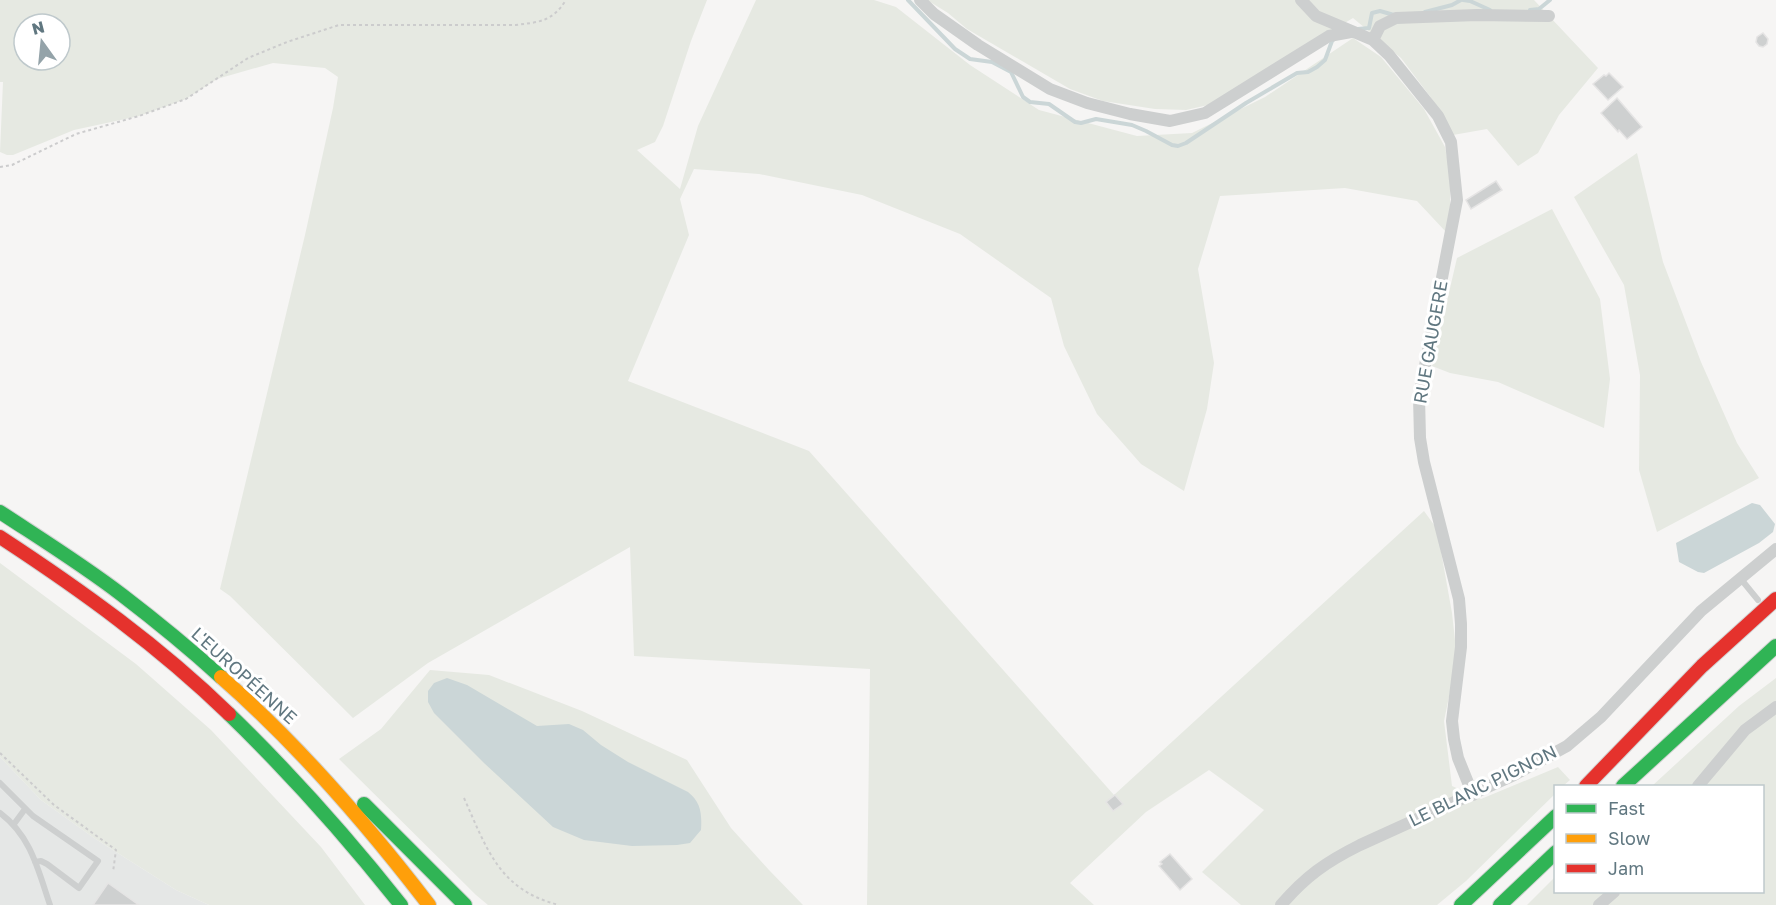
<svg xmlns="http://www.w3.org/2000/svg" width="1776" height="905" font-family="'Golos Text',sans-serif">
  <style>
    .built { fill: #e5e7e6 }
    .green { fill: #e6e9e2; fill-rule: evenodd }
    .water { fill: #cbd6d7 }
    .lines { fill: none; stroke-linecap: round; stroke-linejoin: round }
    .stream { stroke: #cbd6d7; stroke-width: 4 }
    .building { fill: #ced0d0; stroke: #e5e4e4; stroke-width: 1.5 }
    .fast-casing { stroke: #d2d3d3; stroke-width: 16 }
    .slow-casing { stroke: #d2d3d3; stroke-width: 16 }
    .jam-casing { stroke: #d2d3d3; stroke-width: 16 }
    .path { stroke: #cccccd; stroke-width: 2; stroke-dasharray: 3 3; stroke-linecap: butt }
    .lane { stroke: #cdcfcf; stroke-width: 6 }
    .street { stroke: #cdcfcf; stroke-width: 12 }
    .fast { stroke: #30b455; stroke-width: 14 }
    .slow { stroke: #ff9f0a; stroke-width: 14 }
    .jam { stroke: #e5322d; stroke-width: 14 }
    .labels { text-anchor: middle; stroke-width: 6; stroke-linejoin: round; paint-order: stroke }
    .street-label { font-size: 18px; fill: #607780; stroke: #fff }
  </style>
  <rect width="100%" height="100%" fill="#f6f5f4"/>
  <path class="built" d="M 0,757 L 41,800 L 94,838 L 176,890 L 209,905 L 0,905 Z"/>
  <path class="green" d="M 0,0 L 707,0 L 691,41 L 663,126 L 655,142 L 637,150 L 680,189 L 698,126 L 756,0 L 874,0 L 896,7 L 970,65 L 1039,110 L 1137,136 L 1192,133 L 1265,97 L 1353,38 L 1381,57 L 1424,109 L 1445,147 L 1450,173 L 1450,214 L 1446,232 L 1417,201 L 1345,188 L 1220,196 L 1198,269 L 1214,363 L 1207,409 L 1184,491 L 1141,464 L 1097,414 L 1064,346 L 1051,298 L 960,234 L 862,195 L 759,174 L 694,169 L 680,199 L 689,235 L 628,381 L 809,451 L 1114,795 L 1424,511 L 1437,529 L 1452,613 L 1457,658 L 1444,721 L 1452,786 L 1481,799 L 1558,767 L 1570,780 L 1563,786 L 1556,786 L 1555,794 L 1466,881 L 1437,905 L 1241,905 L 1202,872 L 1264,810 L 1209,770 L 1146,812 L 1070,883 L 1094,905 L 867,905 L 870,669 L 634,656 L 630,547 L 428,663 L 353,718 L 230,596 L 220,589 L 305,235 L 333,108 L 338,77 L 325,68 L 273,63 L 217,79 L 186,99 L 139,116 L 74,130 L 13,155 L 7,155 L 0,152 L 3,82 L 0,82 ZM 24,24 L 60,24 L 60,60 L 24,60 Z
    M 927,0 L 1534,0 L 1598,68 L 1559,115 L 1538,153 L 1518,166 L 1487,129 L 1453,135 L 1432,99 L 1401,58 L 1353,18 L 1208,105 L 1186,110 L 1155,109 L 1103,101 L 1070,89 L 967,29 L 948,13 Z
    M 1637,153 L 1663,262 L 1701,362 L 1737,443 L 1759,478 L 1657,532 L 1639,470 L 1640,375 L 1624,285 L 1574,197 Z
    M 1552,209 L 1600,299 L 1610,379 L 1604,428 L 1498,382 L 1450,373 L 1432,366 L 1457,258 Z
    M 0,563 L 136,664 L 211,730 L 321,847 L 365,905 L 209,905 L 176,890 L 94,838 L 41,800 L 0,757 Z
    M 430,670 L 489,675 L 582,711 L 687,760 L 731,828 L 769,870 L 803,905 L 488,905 L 476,895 L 339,759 L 381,729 Z
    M 1776,678 L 1776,905 L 1527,905 L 1555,877 L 1556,892 L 1762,892 L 1762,786 L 1652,786 L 1739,706 Z"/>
  <path class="water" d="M 1752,503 L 1760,505 L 1775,524 L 1773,532 L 1759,543 L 1704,573 L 1698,572 L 1679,562 L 1676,543 Z
    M 447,678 L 467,685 L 537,726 L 569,724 L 583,730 L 601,745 L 628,762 L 688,792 C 701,802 702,814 701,830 L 690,843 L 677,845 L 632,846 L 584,840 L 553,827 L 484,763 L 434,713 L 428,702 L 428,691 L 434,683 Z"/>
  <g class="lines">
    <path class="stream" d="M 908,0 L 955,49 L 970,59 L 992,62 L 1011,72 L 1023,97 L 1030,102 L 1049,104 L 1075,122 L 1081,123 L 1096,119 L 1132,125 L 1146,131 L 1172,145 L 1178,146 L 1186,143 L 1246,103 L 1297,73 L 1308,72 L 1317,67 L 1325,60 L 1332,41 L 1334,39
      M 1463,0 L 1470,1 L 1490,10
      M 1530,10 L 1539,9 L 1550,0
      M 1425,12 L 1452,5 L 1461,0
      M 1358,29 L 1369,28 L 1372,13 L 1380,11 L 1394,15"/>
  </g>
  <path class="building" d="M 1763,33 L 1768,39 L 1767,44 L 1763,47 L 1759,46 L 1756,42 L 1757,37 Z
    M 1609,73 L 1623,87 L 1608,100 L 1593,84 L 1604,75 L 1606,76 Z
    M 1617,98 L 1642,127 L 1627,139 L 1619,130 L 1618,132 L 1601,113 Z
    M 1496,181 L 1502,190 L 1471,209 L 1466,200 Z
    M 1115,795 L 1123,804 L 1113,811 L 1106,802 Z
    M 1170,854 L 1192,879 L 1180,890 L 1159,866 L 1162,864 L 1160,862 Z
    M 108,883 L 139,905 L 93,905 Z"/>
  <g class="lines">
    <defs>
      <path id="fast" d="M 0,512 C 41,539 83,565 122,595 C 156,621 189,648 221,677
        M 229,714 C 291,774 347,837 401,905
        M 1623,786 L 1776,646
        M 364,804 L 465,905
        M 1461,905 L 1556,816
        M 1500,905 L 1556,852"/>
      <path id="slow" d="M 221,677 C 299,745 366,823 429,905"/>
      <path id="jam" d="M 0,537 C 81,590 159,646 229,714
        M 1586,786 L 1702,666 L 1776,599"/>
    </defs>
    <use href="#fast" class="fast-casing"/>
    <use href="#slow" class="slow-casing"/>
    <use href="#jam" class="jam-casing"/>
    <path class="path" d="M 0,167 L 12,165 L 76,134 L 139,116 L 186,99 L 248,58 L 287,42 L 339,25 L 516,25 C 539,22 552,22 566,0
      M 0,753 L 54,805 L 116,850 L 113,872
      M 464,798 C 487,849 499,890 559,905"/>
    <path class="lane" d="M 1740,578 L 1758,600
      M 0,783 L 33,816 L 98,861 L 79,888 L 47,864 L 41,861 L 35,862
      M 0,813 C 31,836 38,870 50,905
      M 14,824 L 25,809"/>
    <path class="street" d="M 920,0 L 934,14 L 978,45 L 1050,89 L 1087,103 L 1130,114 L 1170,121 L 1205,113 L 1329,36 L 1351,32
      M 1301,0 L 1316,16 L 1373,40 L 1389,55 L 1438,116 L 1451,142 L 1457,200 L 1419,397 L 1420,438 L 1424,462 L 1459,599 L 1461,624 L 1461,647 L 1452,721 L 1454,739 L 1458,758 L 1473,795
      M 1373,40 L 1380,26 L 1396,18 L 1477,15 L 1549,16
      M 1698,786 L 1745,730 L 1776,707
      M 1281,905 C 1306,876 1326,862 1360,845 L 1514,775 L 1567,746 L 1601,717 L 1701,611 L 1776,549
      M 1599,905 L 1614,892"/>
    <use href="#fast" class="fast"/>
    <use href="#slow" class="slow"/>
    <use href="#jam" class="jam"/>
  </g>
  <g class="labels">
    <g class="street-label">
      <text transform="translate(1431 342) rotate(-80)" y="6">RUE GAUGERE</text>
      <text transform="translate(244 676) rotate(42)" y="6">L'EUROPÉENNE</text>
      <text transform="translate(1483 786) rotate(-26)" y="6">LE BLANC PIGNON</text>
    </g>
  </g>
  <rect x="1554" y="785" width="210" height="108" fill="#ffffff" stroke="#bfc9cc" stroke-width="1.5"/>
  <rect x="1566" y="804" width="30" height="9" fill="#30b455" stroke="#bfc9cc" stroke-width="1.5"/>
  <text x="1608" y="815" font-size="18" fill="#607780">Fast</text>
  <rect x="1566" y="834" width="30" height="9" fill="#ff9f0a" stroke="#bfc9cc" stroke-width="1.5"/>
  <text x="1608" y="845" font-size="18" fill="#607780">Slow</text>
  <rect x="1566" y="864" width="30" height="9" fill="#e5322d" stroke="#bfc9cc" stroke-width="1.5"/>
  <text x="1608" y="875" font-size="18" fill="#607780">Jam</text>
  <g transform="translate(42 42) rotate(345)"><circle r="28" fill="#ffffff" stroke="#bfc9cc" stroke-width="1.5"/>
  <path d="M0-4.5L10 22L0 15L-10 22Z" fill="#94a3a9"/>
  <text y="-9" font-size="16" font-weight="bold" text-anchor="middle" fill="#607780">N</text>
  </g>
</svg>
